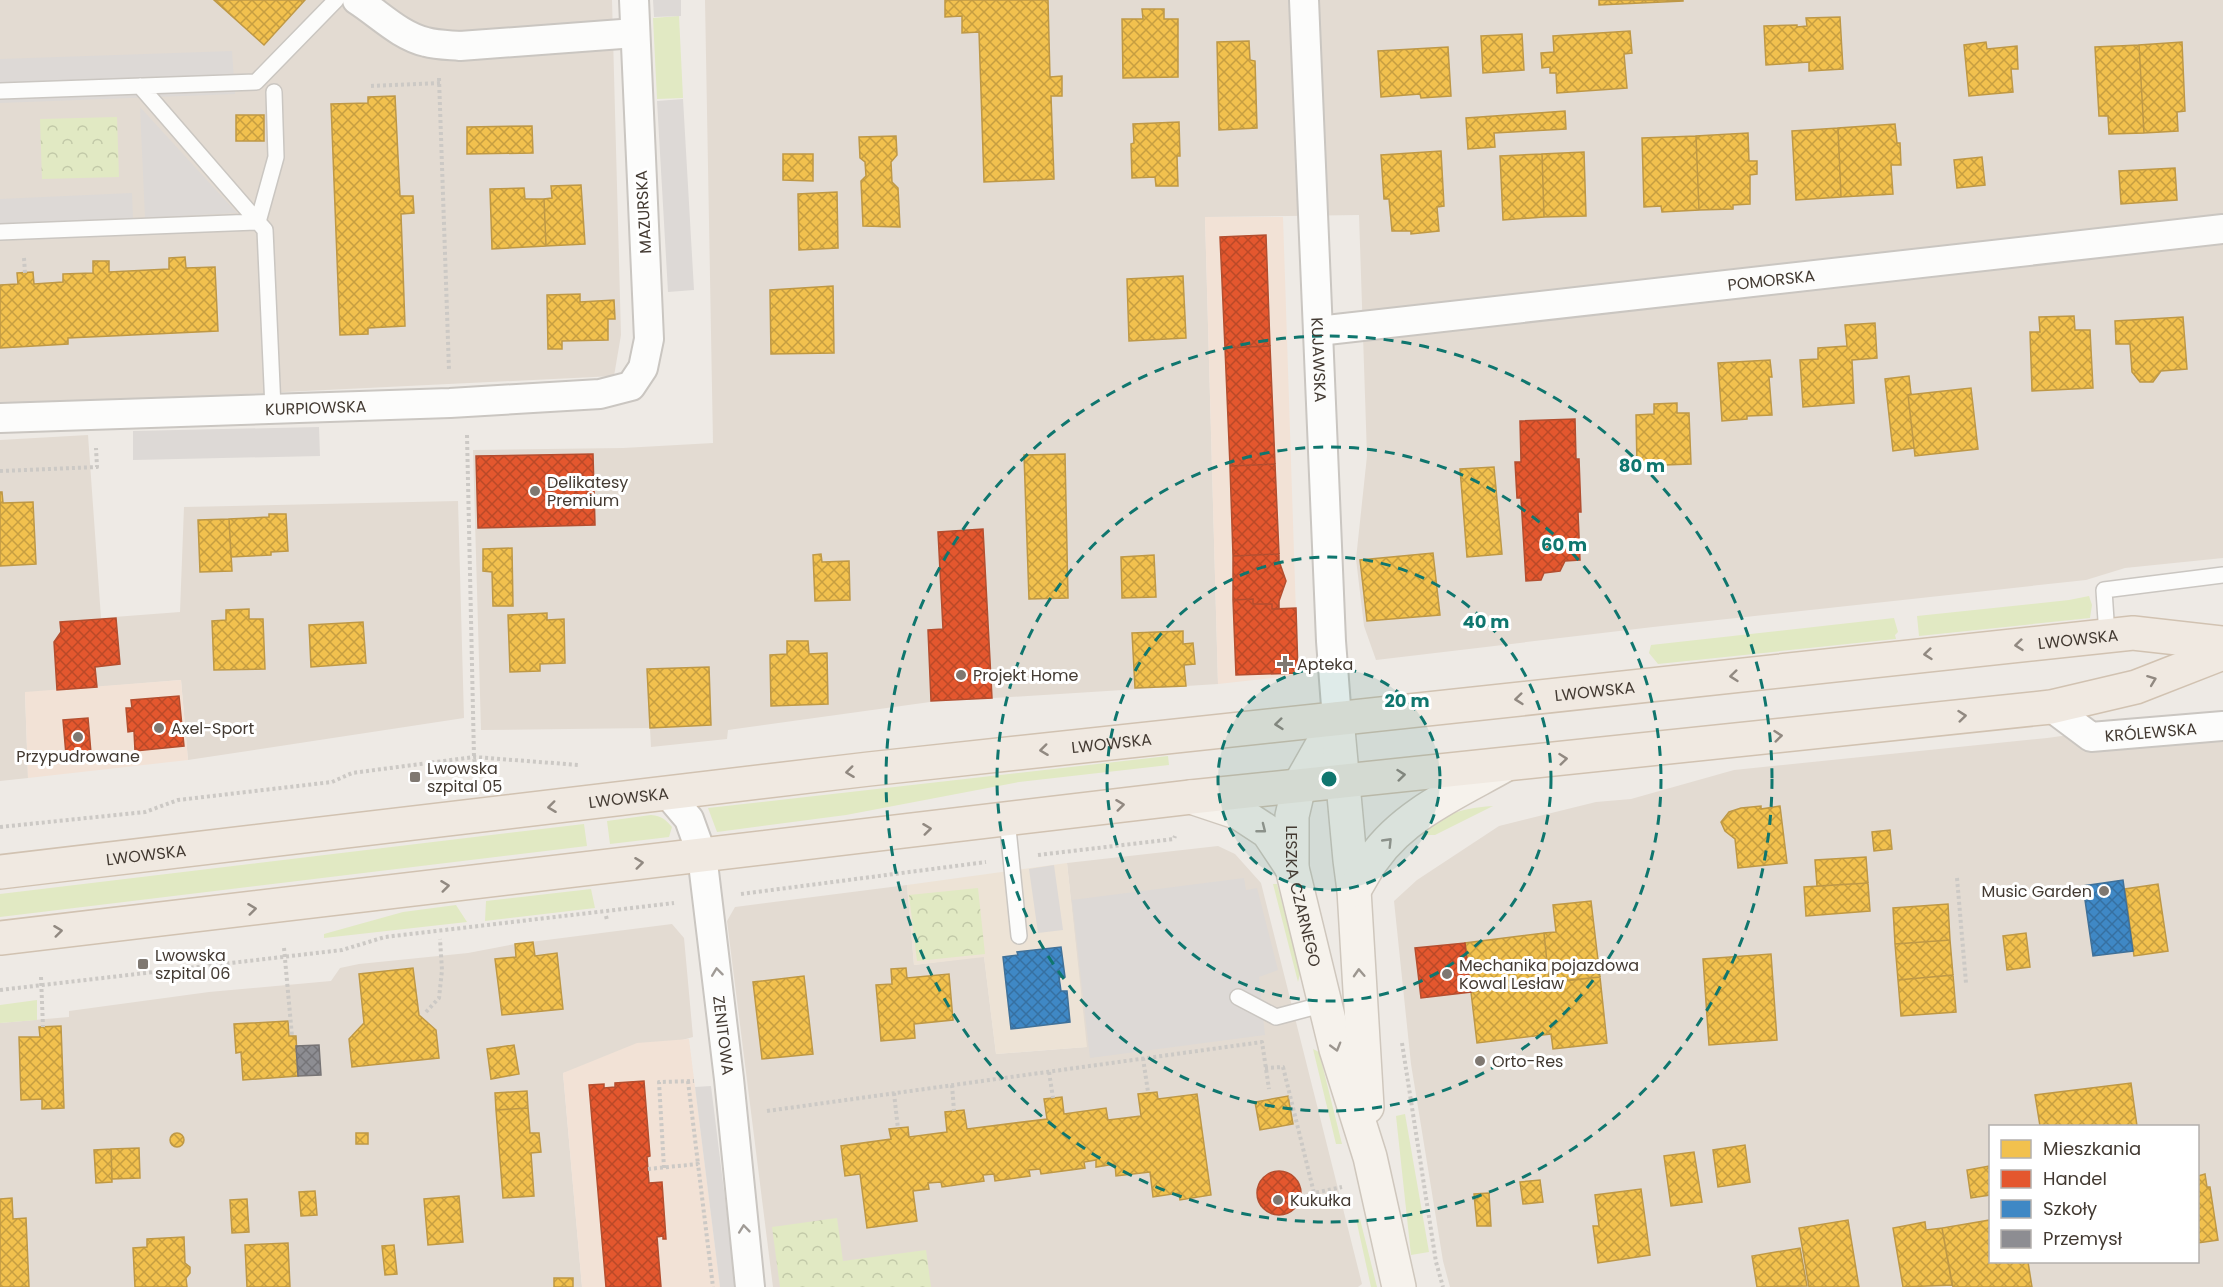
<svg xmlns="http://www.w3.org/2000/svg" width="2223" height="1287" font-family="Poppins,sans-serif">
  <style>
    .residential { fill: #e3dbd2; fill-rule: evenodd }
    .commercial { fill: #f2e2d6 }
    .education { fill: #ede3d6 }
    .grass { fill: #e1e9c3 }
    .park { fill: url(#park-crowns) }
    .parking { fill: #ddd9d6 }
    .homes { fill: url(#homes-cross-hatch); stroke: #be9846; stroke-width: 1.5 }
    .shops { fill: url(#shops-cross-hatch); stroke: #b44e2f; stroke-width: 1.5 }
    .schools { fill: url(#schools-cross-hatch); stroke: #407199; stroke-width: 1.5 }
    .industry { fill: url(#industry-cross-hatch); stroke: #777475; stroke-width: 1.5 }
    .lines { fill: none; stroke-linecap: round; stroke-linejoin: round }
    .lane-casing { stroke: #cac6c1; stroke-width: 18 }
    .street-casing { stroke: #cac6c1; stroke-width: 32 }
    .secondary-casing { stroke: #cfc7bd; stroke-width: 36 }
    .primary-casing { stroke: #d1c2b1; stroke-width: 36 }
    .path { stroke: #ccc9c5; stroke-width: 4; stroke-dasharray: 3 3; stroke-linecap: butt }
    .lane { stroke: #fcfcfb; stroke-width: 15 }
    .street { stroke: #fcfcfb; stroke-width: 28 }
    .secondary { stroke: #f6f2ec; stroke-width: 33 }
    .primary { stroke: #f0e9e1; stroke-width: 33 }
    .oneway { stroke: #918981 }
    .oneway2 { stroke: #9c968f }
    .oneway3 { stroke: #a09b96 }
    .ring { fill: none; stroke: #0f766e; stroke-width: 3; stroke-dasharray: 10 8 }
    .poi-dot { fill: #7f7871; stroke: #fff; stroke-width: 2 }
    .labels { text-anchor: middle; stroke-width: 6; stroke-linejoin: round; paint-order: stroke }
    .street-label { font-size: 16px; fill: #433a32; stroke: #fff }
    .poi-label { font-size: 16px; fill: #433a32; stroke: #fff; text-anchor: start }
    .centre { fill: #0f766e; stroke: #fff; stroke-width: 3 }
    .ring-label { font-size: 18px; text-anchor: middle; font-weight: bold; fill: #0f766e; stroke: #fff; stroke-width: 6; stroke-linejoin: round; paint-order: stroke }
  </style>
  <defs>
    <pattern id="park-crowns" width="20" height="18" patternUnits="userSpaceOnUse" patternTransform="scale(1.5)"><rect width="20" height="18" fill="#e1e9c3"/><path d="M2 6a3 3 0 1 1 6 0M12 15a3 3 0 1 1 6 0" fill="none" stroke="#c2c9a8"/></pattern>
    <pattern id="homes-cross-hatch" width="8" height="8" patternUnits="userSpaceOnUse" patternTransform="scale(1.5)"><rect width="8" height="8" fill="#f2c14e"/><path d="M0 0l8 8M0 8l8-8" fill="none" stroke="#c69e41"/></pattern>
    <pattern id="shops-cross-hatch" width="8" height="8" patternUnits="userSpaceOnUse" patternTransform="scale(1.5)"><rect width="8" height="8" fill="#e4572e"/><path d="M0 0l8 8M0 8l8-8" fill="none" stroke="#ba4928"/></pattern>
    <pattern id="schools-cross-hatch" width="8" height="8" patternUnits="userSpaceOnUse" patternTransform="scale(1.5)"><rect width="8" height="8" fill="#3f88c5"/><path d="M0 0l8 8M0 8l8-8" fill="none" stroke="#3670a1"/></pattern>
    <pattern id="industry-cross-hatch" width="8" height="8" patternUnits="userSpaceOnUse" patternTransform="scale(1.5)"><rect width="8" height="8" fill="#8d8d92"/><path d="M0 0l8 8M0 8l8-8" fill="none" stroke="#757478"/></pattern>
  </defs>
  <rect width="100%" height="100%" fill="#eeeae5"/>
  <path class="residential" d="M 0,0 L 612,0 L 621,335 L 614,376 L 0,406 Z
    M 705,0 L 2223,0 L 2223,558 L 2125,568 L 2086,580 L 1653,627 L 1376,660 L 1364,626 L 1356,559 L 1367,456 L 1359,215 L 1205,217 L 1218,684 L 930,702 L 728,730 L 727,739 L 651,747 L 650,728 L 481,730 L 473,450 L 623,448 L 713,443 Z
    M 88,435 L 101,618 L 180,612 L 184,507 L 458,501 L 464,718 L 188,760 L 181,680 L 25,693 L 28,778 L 0,781 L 0,440 Z
    M 2223,714 L 2223,1287 L 1450,1287 L 1443,1261 L 1411,1064 L 1394,901 L 1417,880 L 1499,826 L 1596,802 L 1631,799 L 1734,770 L 2047,738 ZM 1990,1126 L 2198,1126 L 2198,1262 L 1990,1262 Z
    M 1218,846 L 1235,854 L 1261,883 L 1362,1284 L 1358,1287 L 773,1287 L 727,921 L 735,907 L 907,885 L 914,965 L 984,956 L 996,1054 L 1086,1047 L 1067,863 Z
    M 672,924 L 684,938 L 693,1037 L 563,1073 L 582,1287 L 0,1287 L 0,1023 L 69,1017 L 69,1011 L 209,992 L 331,981 L 340,968 L 359,964 L 468,953 L 515,944 Z"/>
  <path class="commercial" d="M 1205,217 L 1283,217 L 1298,675 L 1218,684 Z
    M 181,680 L 188,760 L 28,778 L 25,692 Z
    M 689,1039 L 720,1287 L 582,1287 L 563,1073 L 637,1043 Z"/>
  <path class="education" d="M 1067,863 L 1087,1047 L 996,1054 L 984,957 L 914,965 L 907,885 Z"/>
  <path class="grass" d="M 679,16 L 683,98 L 657,99 L 653,18 Z
    M 2089,596 L 2092,605 L 2090,618 L 1919,636 L 1917,616 L 2069,600 Z
    M 1894,618 L 1898,632 L 1895,635 L 1896,639 L 1895,639 L 1658,664 L 1649,653 L 1651,645 Z
    M 1168,756 L 1169,765 L 1019,782 L 846,815 L 717,832 L 708,808 Z
    M 1493,806 L 1435,835 L 1415,835 C 1447,815 1454,809 1493,806 Z
    M 651,815 C 662,816 665,819 672,827 L 669,837 L 610,844 L 607,821 Z
    M 584,824 L 587,846 L 0,917 L 0,894 Z
    M 1273,884 L 1277,884 L 1298,963 L 1300,974 L 1298,982 Z
    M 591,889 L 595,908 L 485,921 L 486,901 Z
    M 456,905 L 467,922 L 324,938 L 324,934 L 403,912 Z
    M 37,1000 L 37,1020 L 0,1023 L 0,1005 Z
    M 1313,1049 L 1319,1052 L 1342,1144 L 1336,1144 Z
    M 1405,1114 L 1429,1252 L 1411,1255 L 1396,1116 Z
    M 1356,1219 L 1360,1219 L 1377,1287 L 1371,1287 Z"/>
  <path class="park" d="M 117,117 L 119,177 L 42,179 L 40,119 Z
    M 978,888 L 985,954 L 917,961 L 909,895 Z
    M 837,1218 L 843,1261 L 926,1250 L 931,1287 L 780,1287 L 772,1227 Z"/>
  <path class="parking" d="M 653,0 L 681,0 L 681,16 L 654,17 Z
    M 232,51 L 235,94 L 0,103 L 0,59 Z
    M 683,99 L 694,290 L 668,292 L 657,101 Z
    M 140,107 L 237,213 L 145,218 Z
    M 132,193 L 133,219 L 0,225 L 0,199 Z
    M 319,427 L 320,456 L 133,460 L 133,431 Z
    M 1054,865 L 1063,930 L 1038,933 L 1029,869 Z
    M 1244,878 L 1246,890 L 1257,888 L 1278,970 L 1259,977 L 1265,1035 L 1090,1058 L 1072,900 Z
    M 711,1086 L 736,1287 L 720,1287 L 695,1087 Z"/>
  <path class="homes" d="M 214,0 L 305,0 L 264,45 Z
    M 945,0 L 1048,0 L 1050,77 L 1062,76 L 1062,96 L 1051,96 L 1054,179 L 984,182 L 979,32 L 962,33 L 962,16 L 945,17 Z
    M 1599,0 L 1683,0 L 1683,1 L 1599,5 Z
    M 1142,9 L 1164,9 L 1164,19 L 1178,19 L 1178,77 L 1123,78 L 1122,19 L 1143,19 Z
    M 1840,17 L 1843,69 L 1809,71 L 1809,62 L 1766,65 L 1764,26 L 1797,25 L 1797,27 L 1807,26 L 1806,18 Z
    M 1630,31 L 1632,53 L 1624,54 L 1627,88 L 1557,93 L 1556,73 L 1550,73 L 1550,67 L 1542,68 L 1541,53 L 1554,52 L 1553,36 Z
    M 1522,34 L 1524,70 L 1483,73 L 1481,36 Z
    M 1249,41 L 1250,60 L 1255,61 L 1257,128 L 1219,130 L 1217,42 Z
    M 1986,42 L 1987,49 L 2017,46 L 2018,69 L 2011,69 L 2013,92 L 1969,96 L 1964,45 Z
    M 2182,42 L 2185,111 L 2177,112 L 2178,131 L 2144,133 L 2139,45 Z
    M 2139,45 L 2144,133 L 2109,134 L 2108,116 L 2099,116 L 2095,47 Z
    M 1448,47 L 1451,96 L 1421,98 L 1420,94 L 1381,97 L 1378,51 Z
    M 395,96 L 400,196 L 413,196 L 414,213 L 401,214 L 405,326 L 368,328 L 368,334 L 340,335 L 331,104 L 368,103 L 368,97 Z
    M 1565,111 L 1566,129 L 1494,133 L 1495,147 L 1468,149 L 1466,118 Z
    M 236,115 L 264,115 L 264,141 L 236,141 Z
    M 1179,122 L 1180,156 L 1177,156 L 1178,186 L 1156,186 L 1155,177 L 1132,178 L 1131,144 L 1134,143 L 1133,124 Z
    M 1895,124 L 1897,143 L 1900,143 L 1901,165 L 1891,165 L 1893,194 L 1841,197 L 1838,128 Z
    M 532,126 L 533,153 L 467,154 L 467,127 Z
    M 1838,128 L 1841,197 L 1796,200 L 1792,131 Z
    M 1748,133 L 1749,161 L 1757,161 L 1757,174 L 1750,175 L 1750,204 L 1733,205 L 1733,209 L 1699,210 L 1696,136 Z
    M 896,136 L 897,155 L 891,162 L 892,182 L 898,188 L 900,227 L 863,226 L 861,181 L 866,176 L 865,162 L 860,158 L 859,137 Z
    M 1696,136 L 1699,210 L 1662,212 L 1661,206 L 1644,207 L 1642,138 Z
    M 1441,151 L 1444,206 L 1437,207 L 1439,231 L 1411,234 L 1411,231 L 1392,231 L 1389,199 L 1384,199 L 1381,155 Z
    M 1584,152 L 1586,216 L 1544,217 L 1542,154 Z
    M 783,154 L 813,154 L 813,181 L 783,180 Z
    M 1542,154 L 1544,217 L 1503,220 L 1500,156 Z
    M 1982,157 L 1985,185 L 1957,188 L 1954,160 Z
    M 2175,168 L 2177,200 L 2121,204 L 2119,171 Z
    M 581,185 L 585,244 L 546,246 L 544,199 L 552,198 L 551,186 Z
    M 524,188 L 525,199 L 544,199 L 546,246 L 492,249 L 490,189 Z
    M 837,192 L 838,248 L 799,250 L 798,194 Z
    M 185,257 L 186,268 L 215,267 L 218,331 L 68,338 L 68,344 L 0,348 L 0,285 L 18,284 L 17,273 L 33,272 L 34,284 L 63,282 L 63,274 L 93,273 L 93,261 L 109,261 L 109,272 L 169,269 L 169,258 Z
    M 1183,276 L 1186,338 L 1129,341 L 1127,279 Z
    M 833,286 L 834,353 L 771,354 L 770,290 Z
    M 580,294 L 580,302 L 614,300 L 615,319 L 608,319 L 608,340 L 562,341 L 562,349 L 548,349 L 547,295 Z
    M 2074,316 L 2075,330 L 2090,330 L 2093,388 L 2032,391 L 2030,332 L 2040,332 L 2039,317 Z
    M 2183,317 L 2187,369 L 2161,371 L 2153,382 L 2140,382 L 2132,372 L 2130,344 L 2116,344 L 2115,321 Z
    M 1875,323 L 1877,358 L 1852,360 L 1854,403 L 1803,407 L 1800,360 L 1818,359 L 1818,348 L 1847,346 L 1845,325 Z
    M 1770,360 L 1772,377 L 1769,377 L 1772,415 L 1747,416 L 1747,419 L 1722,421 L 1718,363 Z
    M 1909,376 L 1911,394 L 1908,395 L 1914,448 L 1893,451 L 1885,379 Z
    M 1971,388 L 1978,449 L 1915,456 L 1908,395 Z
    M 1677,403 L 1677,413 L 1689,413 L 1691,464 L 1637,466 L 1636,415 L 1654,414 L 1654,404 Z
    M 1065,454 L 1068,598 L 1029,599 L 1024,455 Z
    M 1494,467 L 1502,554 L 1467,557 L 1460,469 Z
    M 0,492 L 2,492 L 3,503 L 33,502 L 36,564 L 0,566 Z
    M 269,514 L 286,514 L 288,551 L 271,552 L 271,555 L 231,557 L 229,519 L 269,517 Z
    M 229,519 L 232,571 L 200,572 L 198,520 Z
    M 512,548 L 513,606 L 493,606 L 492,572 L 483,571 L 483,549 Z
    M 1433,553 L 1440,615 L 1367,621 L 1360,560 Z
    M 821,554 L 822,562 L 849,561 L 850,600 L 815,601 L 813,555 Z
    M 1154,555 L 1156,597 L 1122,598 L 1121,557 Z
    M 249,609 L 249,619 L 263,619 L 265,669 L 214,670 L 212,621 L 226,620 L 226,610 Z
    M 547,613 L 547,620 L 564,619 L 565,663 L 540,664 L 540,671 L 510,672 L 508,615 Z
    M 363,622 L 366,663 L 311,667 L 309,625 Z
    M 1183,631 L 1183,644 L 1193,643 L 1195,664 L 1184,665 L 1186,686 L 1135,688 L 1132,633 Z
    M 787,641 L 808,641 L 809,654 L 827,653 L 828,704 L 771,706 L 770,655 L 787,654 Z
    M 709,667 L 711,725 L 650,728 L 647,669 Z
    M 1761,806 L 1761,809 L 1780,806 L 1787,863 L 1738,868 L 1735,839 L 1725,831 L 1721,822 L 1729,812 L 1741,808 Z
    M 1890,830 L 1892,849 L 1874,851 L 1872,832 Z
    M 1866,857 L 1868,883 L 1817,886 L 1815,860 Z
    M 1868,883 L 1870,911 L 1806,916 L 1804,887 Z
    M 2158,884 L 2168,951 L 2134,956 L 2125,889 Z
    M 1591,901 L 1600,977 L 1549,982 L 1544,933 L 1556,932 L 1553,905 Z
    M 1948,904 L 1950,940 L 1895,944 L 1893,908 Z
    M 1544,933 L 1549,982 L 1471,992 L 1465,943 Z
    M 2026,933 L 2030,967 L 2007,970 L 2003,936 Z
    M 1950,940 L 1953,975 L 1898,980 L 1895,944 Z
    M 533,942 L 535,956 L 557,953 L 563,1009 L 502,1015 L 495,959 L 516,957 L 515,944 Z
    M 1771,954 L 1777,1040 L 1709,1045 L 1703,959 Z
    M 413,968 L 419,1015 L 436,1030 L 439,1058 L 352,1067 L 349,1039 L 364,1023 L 359,974 Z
    M 906,968 L 907,978 L 949,974 L 953,1020 L 914,1024 L 915,1038 L 881,1041 L 876,985 L 892,984 L 891,969 Z
    M 1953,975 L 1956,1012 L 1901,1016 L 1898,980 Z
    M 804,976 L 813,1054 L 762,1059 L 753,982 Z
    M 1600,977 L 1607,1043 L 1553,1049 L 1551,1034 L 1477,1043 L 1471,992 Z
    M 288,1021 L 289,1036 L 296,1036 L 298,1076 L 243,1080 L 241,1052 L 236,1053 L 234,1024 Z
    M 61,1026 L 64,1108 L 42,1109 L 42,1099 L 21,1100 L 19,1037 L 40,1037 L 39,1027 Z
    M 514,1045 L 519,1074 L 491,1079 L 487,1049 Z
    M 2131,1083 L 2137,1126 L 2040,1126 L 2035,1095 Z
    M 527,1091 L 528,1108 L 496,1110 L 495,1093 Z
    M 1157,1092 L 1158,1099 L 1197,1094 L 1211,1195 L 1180,1200 L 1179,1193 L 1153,1197 L 1150,1172 L 1116,1176 L 1115,1164 L 1096,1167 L 1096,1160 L 1084,1162 L 1085,1168 L 1041,1174 L 1040,1169 L 1029,1170 L 1030,1176 L 995,1181 L 994,1174 L 983,1175 L 984,1181 L 942,1187 L 941,1182 L 928,1183 L 929,1189 L 913,1191 L 917,1221 L 867,1228 L 860,1174 L 845,1176 L 841,1146 L 891,1139 L 889,1129 L 908,1127 L 909,1137 L 947,1132 L 945,1112 L 964,1110 L 967,1129 L 1047,1119 L 1044,1099 L 1062,1097 L 1064,1114 L 1106,1108 L 1108,1120 L 1141,1116 L 1138,1094 Z
    M 1288,1096 L 1293,1124 L 1260,1130 L 1255,1102 Z
    M 528,1108 L 530,1133 L 539,1133 L 541,1152 L 531,1153 L 534,1196 L 503,1198 L 496,1110 Z
    M 356,1133 L 368,1133 L 368,1144 L 356,1144 Z
    M170 1140a7 7 0 1 1 14 0a7 7 0 1 1-14 0Z
    M 1745,1145 L 1750,1182 L 1718,1187 L 1713,1150 Z
    M 139,1148 L 140,1178 L 112,1179 L 111,1149 Z
    M 111,1149 L 112,1182 L 96,1183 L 94,1150 Z
    M 1694,1152 L 1702,1202 L 1671,1206 L 1664,1156 Z
    M 1990,1166 L 1990,1195 L 1971,1198 L 1967,1170 Z
    M 2205,1174 L 2207,1187 L 2210,1187 L 2218,1240 L 2198,1243 L 2198,1176 Z
    M 1540,1180 L 1543,1202 L 1523,1204 L 1520,1182 Z
    M 1641,1189 L 1650,1255 L 1598,1263 L 1593,1226 L 1599,1226 L 1595,1195 Z
    M 315,1191 L 317,1215 L 301,1216 L 299,1192 Z
    M 1489,1193 L 1491,1226 L 1477,1226 L 1474,1194 Z
    M 459,1196 L 463,1242 L 428,1245 L 424,1199 Z
    M 12,1198 L 13,1219 L 26,1218 L 29,1287 L 0,1287 L 0,1199 Z
    M 247,1199 L 249,1232 L 232,1233 L 230,1200 Z
    M 1848,1220 L 1859,1287 L 1809,1287 L 1799,1228 Z
    M 1990,1220 L 1990,1262 L 2028,1262 L 2032,1287 L 1953,1287 L 1942,1228 Z
    M 1925,1222 L 1926,1230 L 1942,1228 L 1952,1285 L 1903,1287 L 1893,1228 Z
    M 184,1237 L 185,1263 L 190,1267 L 190,1273 L 186,1278 L 187,1287 L 135,1287 L 133,1248 L 147,1247 L 147,1239 Z
    M 288,1243 L 290,1287 L 247,1287 L 245,1245 Z
    M 394,1245 L 397,1274 L 385,1275 L 382,1246 Z
    M 1800,1248 L 1807,1286 L 1757,1287 L 1752,1256 Z
    M 554,1278 L 573,1278 L 573,1287 L 554,1287 Z"/>
  <path class="shops" d="M 1266,235 L 1270,346 L 1225,348 L 1220,237 Z
    M 1270,346 L 1275,464 L 1230,466 L 1225,348 Z
    M 1575,419 L 1576,459 L 1579,459 L 1581,512 L 1578,512 L 1580,560 L 1565,561 L 1560,571 L 1544,573 L 1541,580 L 1526,581 L 1521,498 L 1517,498 L 1515,462 L 1521,462 L 1520,421 Z
    M 593,454 L 595,525 L 478,528 L 476,456 Z
    M 1275,464 L 1279,554 L 1233,556 L 1230,466 Z
    M 983,529 L 992,698 L 931,701 L 928,630 L 943,629 L 938,532 Z
    M 1279,554 L 1279,561 L 1286,581 L 1279,601 L 1279,609 L 1272,609 L 1272,604 L 1253,604 L 1253,599 L 1233,600 L 1233,556 Z
    M 1253,599 L 1253,604 L 1272,604 L 1272,609 L 1296,608 L 1298,673 L 1236,675 L 1233,600 Z
    M 116,618 L 120,664 L 95,667 L 97,687 L 57,690 L 54,642 L 61,632 L 60,622 Z
    M 179,696 L 184,746 L 135,751 L 134,731 L 128,732 L 126,708 L 132,708 L 131,700 Z
    M 88,718 L 91,753 L 66,755 L 63,720 Z
    M 1465,943 L 1471,992 L 1421,998 L 1415,948 Z
    M 644,1081 L 650,1156 L 647,1157 L 649,1183 L 662,1182 L 666,1239 L 663,1239 L 663,1236 L 657,1237 L 661,1287 L 606,1287 L 589,1085 L 604,1084 L 604,1088 L 615,1087 L 615,1083 Z
    M1257 1193a22 22 0 1 1 44 0a22 22 0 1 1-44 0Z"/>
  <path class="schools" d="M 2123,880 L 2133,951 L 2093,956 L 2083,886 Z
    M 1061,947 L 1065,977 L 1059,977 L 1061,991 L 1067,991 L 1070,1022 L 1011,1029 L 1003,957 L 1018,955 L 1017,952 Z"/>
  <path class="industry" d="M 319,1045 L 321,1075 L 298,1076 L 296,1046 Z"/>
  <g class="lines">
    <defs>
      <path id="lane" d="M 140,86 L 265,230 L 273,408
        M 0,91 L 256,82 L 336,0
        M 0,232 L 258,222 L 276,157 L 274,92
        M 2107,636 L 2104,590 L 2223,575
        M 1007,819 L 1019,936
        M 1238,997 L 1276,1017 L 1325,1004"/>
      <g id="street">
        <path d="M 357,0 C 379,14 400,36 426,42 C 437,45 449,45 460,46 L 635,33"/>
        <path id="s1" d="M 1304,0 L 1331,641 L 1337,719"/>
        <path id="s2" d="M 1318,331 L 2223,229"/>
        <path id="s3" d="M 0,418 L 450,403 L 600,394 L 631,386 L 643,368 L 649,339 L 634,0"/>
        <path id="s4" d="M 2051,707 L 2091,737 L 2223,726"/>
        <path id="s5" d="M 667,793 L 689,819 L 702,855 L 729,1079 L 750,1287"/>
      </g>
      <g id="secondary">
        <path id="s6" d="M 1337,719 L 1299,786 L 1292,816 L 1292,868 L 1336,1049 L 1370,1157 L 1399,1287"/>
        <path d="M 1337,719 L 1350,860 L 1354,890 L 1367,1107"/>
        <path d="M 1191,797 L 1239,813 L 1268,832 L 1292,868"/>
        <path d="M 1354,890 C 1361,879 1366,868 1374,858 C 1405,814 1459,791 1505,765"/>
      </g>
      <g id="primary">
        <path id="s7" d="M 0,872 L 869,769 L 2133,633 L 2223,643"/>
        <path d="M 0,938 L 1191,797 L 2051,707 L 2136,687 L 2223,653"/>
      </g>
    </defs>
    <use href="#lane" class="lane-casing"/>
    <use href="#street" class="street-casing"/>
    <use href="#secondary" class="secondary-casing"/>
    <use href="#primary" class="primary-casing"/>
    <path class="path" d="M 439,78 L 449,370
      M 371,86 L 440,83
      M 24,258 L 25,273
      M 467,435 L 474,757 L 476,774
      M 0,471 L 97,467 L 96,448
      M 0,827 L 145,812 L 178,800 L 332,782 L 352,773 L 474,757 L 579,765
      M 1038,855 L 1174,839 L 1175,836
      M 1957,878 L 1966,983
      M 741,894 L 986,862
      M 606,916 L 607,920
      M 284,948 L 292,1036
      M 41,977 L 43,1027
      M 0,990 L 342,950 L 385,937 L 674,903
      M 426,1012 L 439,998 L 442,970 L 440,939
      M 1402,1043 L 1436,1262 L 1443,1287
      M 1143,1058 L 1148,1092
      M 1265,1068 L 1283,1067 L 1314,1193 L 1342,1187
      M 1049,1072 L 1053,1098
      M 688,1081 L 698,1164
      M 952,1085 L 954,1111
      M 894,1093 L 898,1129
      M 767,1111 L 1262,1042 L 1269,1089
      M 664,1168 L 659,1082 L 694,1081
      M 648,1169 L 698,1164 L 713,1287"/>
    <use href="#lane" class="lane"/>
    <use href="#street" class="street"/>
    <use href="#secondary" class="secondary"/>
    <use href="#primary" class="primary"/>
  </g>
  <defs><path id="oneway-chevron" d="M-2-3.5L2.5 0L-2 3.5" fill="none" stroke-width="1.6" stroke-linecap="round" stroke-linejoin="round" transform="scale(1.5)"/></defs>
  <g class="oneway">
    <use href="#oneway-chevron" transform="translate(2019 645) rotate(174)"/>
    <use href="#oneway-chevron" transform="translate(1928 654) rotate(174)"/>
    <use href="#oneway-chevron" transform="translate(1734 676) rotate(174)"/>
    <use href="#oneway-chevron" transform="translate(2152 680) rotate(-21)"/>
    <use href="#oneway-chevron" transform="translate(1519 699) rotate(174)"/>
    <use href="#oneway-chevron" transform="translate(1962 716) rotate(-6)"/>
    <use href="#oneway-chevron" transform="translate(1279 724) rotate(174)"/>
    <use href="#oneway-chevron" transform="translate(1778 736) rotate(-6)"/>
    <use href="#oneway-chevron" transform="translate(1044 750) rotate(173)"/>
    <use href="#oneway-chevron" transform="translate(1563 759) rotate(-6)"/>
    <use href="#oneway-chevron" transform="translate(850 772) rotate(173)"/>
    <use href="#oneway-chevron" transform="translate(1401 775) rotate(-6)"/>
    <use href="#oneway-chevron" transform="translate(1120 805) rotate(-7)"/>
    <use href="#oneway-chevron" transform="translate(552 807) rotate(173)"/>
    <use href="#oneway-chevron" transform="translate(927 829) rotate(-7)"/>
    <use href="#oneway-chevron" transform="translate(639 863) rotate(-7)"/>
    <use href="#oneway-chevron" transform="translate(445 886) rotate(-7)"/>
    <use href="#oneway-chevron" transform="translate(252 909) rotate(-7)"/>
    <use href="#oneway-chevron" transform="translate(58 931) rotate(-7)"/>
  </g>
  <g class="oneway2">
    <use href="#oneway-chevron" transform="translate(1262 829) rotate(38)"/>
    <use href="#oneway-chevron" transform="translate(1388 842) rotate(-46)"/>
    <use href="#oneway-chevron" transform="translate(1359 973) rotate(-93)"/>
    <use href="#oneway-chevron" transform="translate(1336 1047) rotate(74)"/>
  </g>
  <g class="oneway3">
    <use href="#oneway-chevron" transform="translate(717 972) rotate(-97)"/>
    <use href="#oneway-chevron" transform="translate(744 1229) rotate(-96)"/>
  </g>
  <circle cx="1329" cy="779" r="111" fill="#0f766e" fill-opacity=".12"/>
  <g class="ring">
    <circle cx="1329" cy="779" r="111"/>
    <circle cx="1329" cy="779" r="222"/>
    <circle cx="1329" cy="779" r="332"/>
    <circle cx="1329" cy="779" r="443"/>
  </g>
  <g class="poi-dot">
    <circle cx="535" cy="491" r="6"/>
    <path d="M1282 655h6v6h6v6h-6v6h-6v-6h-6v-6h6z"/>
    <circle cx="961" cy="675" r="6"/>
    <circle cx="159" cy="728" r="6"/>
    <circle cx="78" cy="737" r="6"/>
    <rect x="409" y="771" width="12" height="12" rx="3"/>
    <circle cx="2104" cy="891" r="6"/>
    <rect x="137" y="958" width="12" height="12" rx="3"/>
    <circle cx="1447" cy="974" r="6"/>
    <circle cx="1480" cy="1061" r="6"/>
    <circle cx="1278" cy="1200" r="6"/>
  </g>
  <g class="labels">
    <g class="street-label">
      <text transform="translate(643 212) rotate(-93)" y="6">MAZURSKA</text>
      <text dy="6" stroke="none"><textPath href="#s2" startOffset="456">POMORSKA</textPath></text>
      <text dy="6" stroke="none"><textPath href="#s1" startOffset="360">KUJAWSKA</textPath></text>
      <text dy="6" stroke="none"><textPath href="#s3" startOffset="316">KURPIOWSKA</textPath></text>
      <text dy="6" stroke="none"><textPath href="#s7" startOffset="2091">LWOWSKA</textPath></text>
      <text dy="6" stroke="none"><textPath href="#s7" startOffset="1605">LWOWSKA</textPath></text>
      <text dy="6" stroke="none"><textPath href="#s4" startOffset="110">KRÓLEWSKA</textPath></text>
      <text dy="6" stroke="none"><textPath href="#s7" startOffset="1119">LWOWSKA</textPath></text>
      <text dy="6" stroke="none"><textPath href="#s7" startOffset="633">LWOWSKA</textPath></text>
      <text dy="6" stroke="none"><textPath href="#s7" startOffset="147">LWOWSKA</textPath></text>
      <text dy="6" stroke="none"><textPath href="#s6" startOffset="189">LESZKA CZARNEGO</textPath></text>
      <text dy="6" stroke="none"><textPath href="#s5" startOffset="254">ZENITOWA</textPath></text>
    </g>
    <g class="poi-label">
      <text x="547" y="488">Delikatesy<tspan x="547" dy="18">Premium</tspan></text>
      <text x="1297" y="670">Apteka</text>
      <text x="973" y="681">Projekt Home</text>
      <text x="171" y="734">Axel-Sport</text>
      <text x="78" y="762" text-anchor="middle">Przypudrowane</text>
      <text x="427" y="774">Lwowska<tspan x="427" dy="18">szpital 05</tspan></text>
      <text x="2092" y="897" text-anchor="end">Music Garden</text>
      <text x="155" y="961">Lwowska<tspan x="155" dy="18">szpital 06</tspan></text>
      <text x="1459" y="971">Mechanika pojazdowa<tspan x="1459" dy="18">Kowal Lesław</tspan></text>
      <text x="1492" y="1067">Orto-Res</text>
      <text x="1290" y="1206">Kukułka</text>
    </g>
  </g>
  <circle cx="1329" cy="779" r="9" class="centre"/>
  <g class="ring-label">
    <text x="1642" y="472">80 m</text>
    <text x="1564" y="551">60 m</text>
    <text x="1486" y="628">40 m</text>
    <text x="1407" y="707">20 m</text>
  </g>
  <rect x="1989" y="1125" width="210" height="138" fill="#ffffff" stroke="#b4b0ad" stroke-width="1.5"/>
  <rect x="2001" y="1140" width="30" height="18" fill="#f2c14e" stroke="#b4b0ad" stroke-width="1.5"/>
  <text x="2043" y="1155" font-size="18" fill="#433a32">Mieszkania</text>
  <rect x="2001" y="1170" width="30" height="18" fill="#e4572e" stroke="#b4b0ad" stroke-width="1.5"/>
  <text x="2043" y="1185" font-size="18" fill="#433a32">Handel</text>
  <rect x="2001" y="1200" width="30" height="18" fill="#3f88c5" stroke="#b4b0ad" stroke-width="1.5"/>
  <text x="2043" y="1215" font-size="18" fill="#433a32">Szkoły</text>
  <rect x="2001" y="1230" width="30" height="18" fill="#8d8d92" stroke="#b4b0ad" stroke-width="1.5"/>
  <text x="2043" y="1245" font-size="18" fill="#433a32">Przemysł</text>
</svg>
